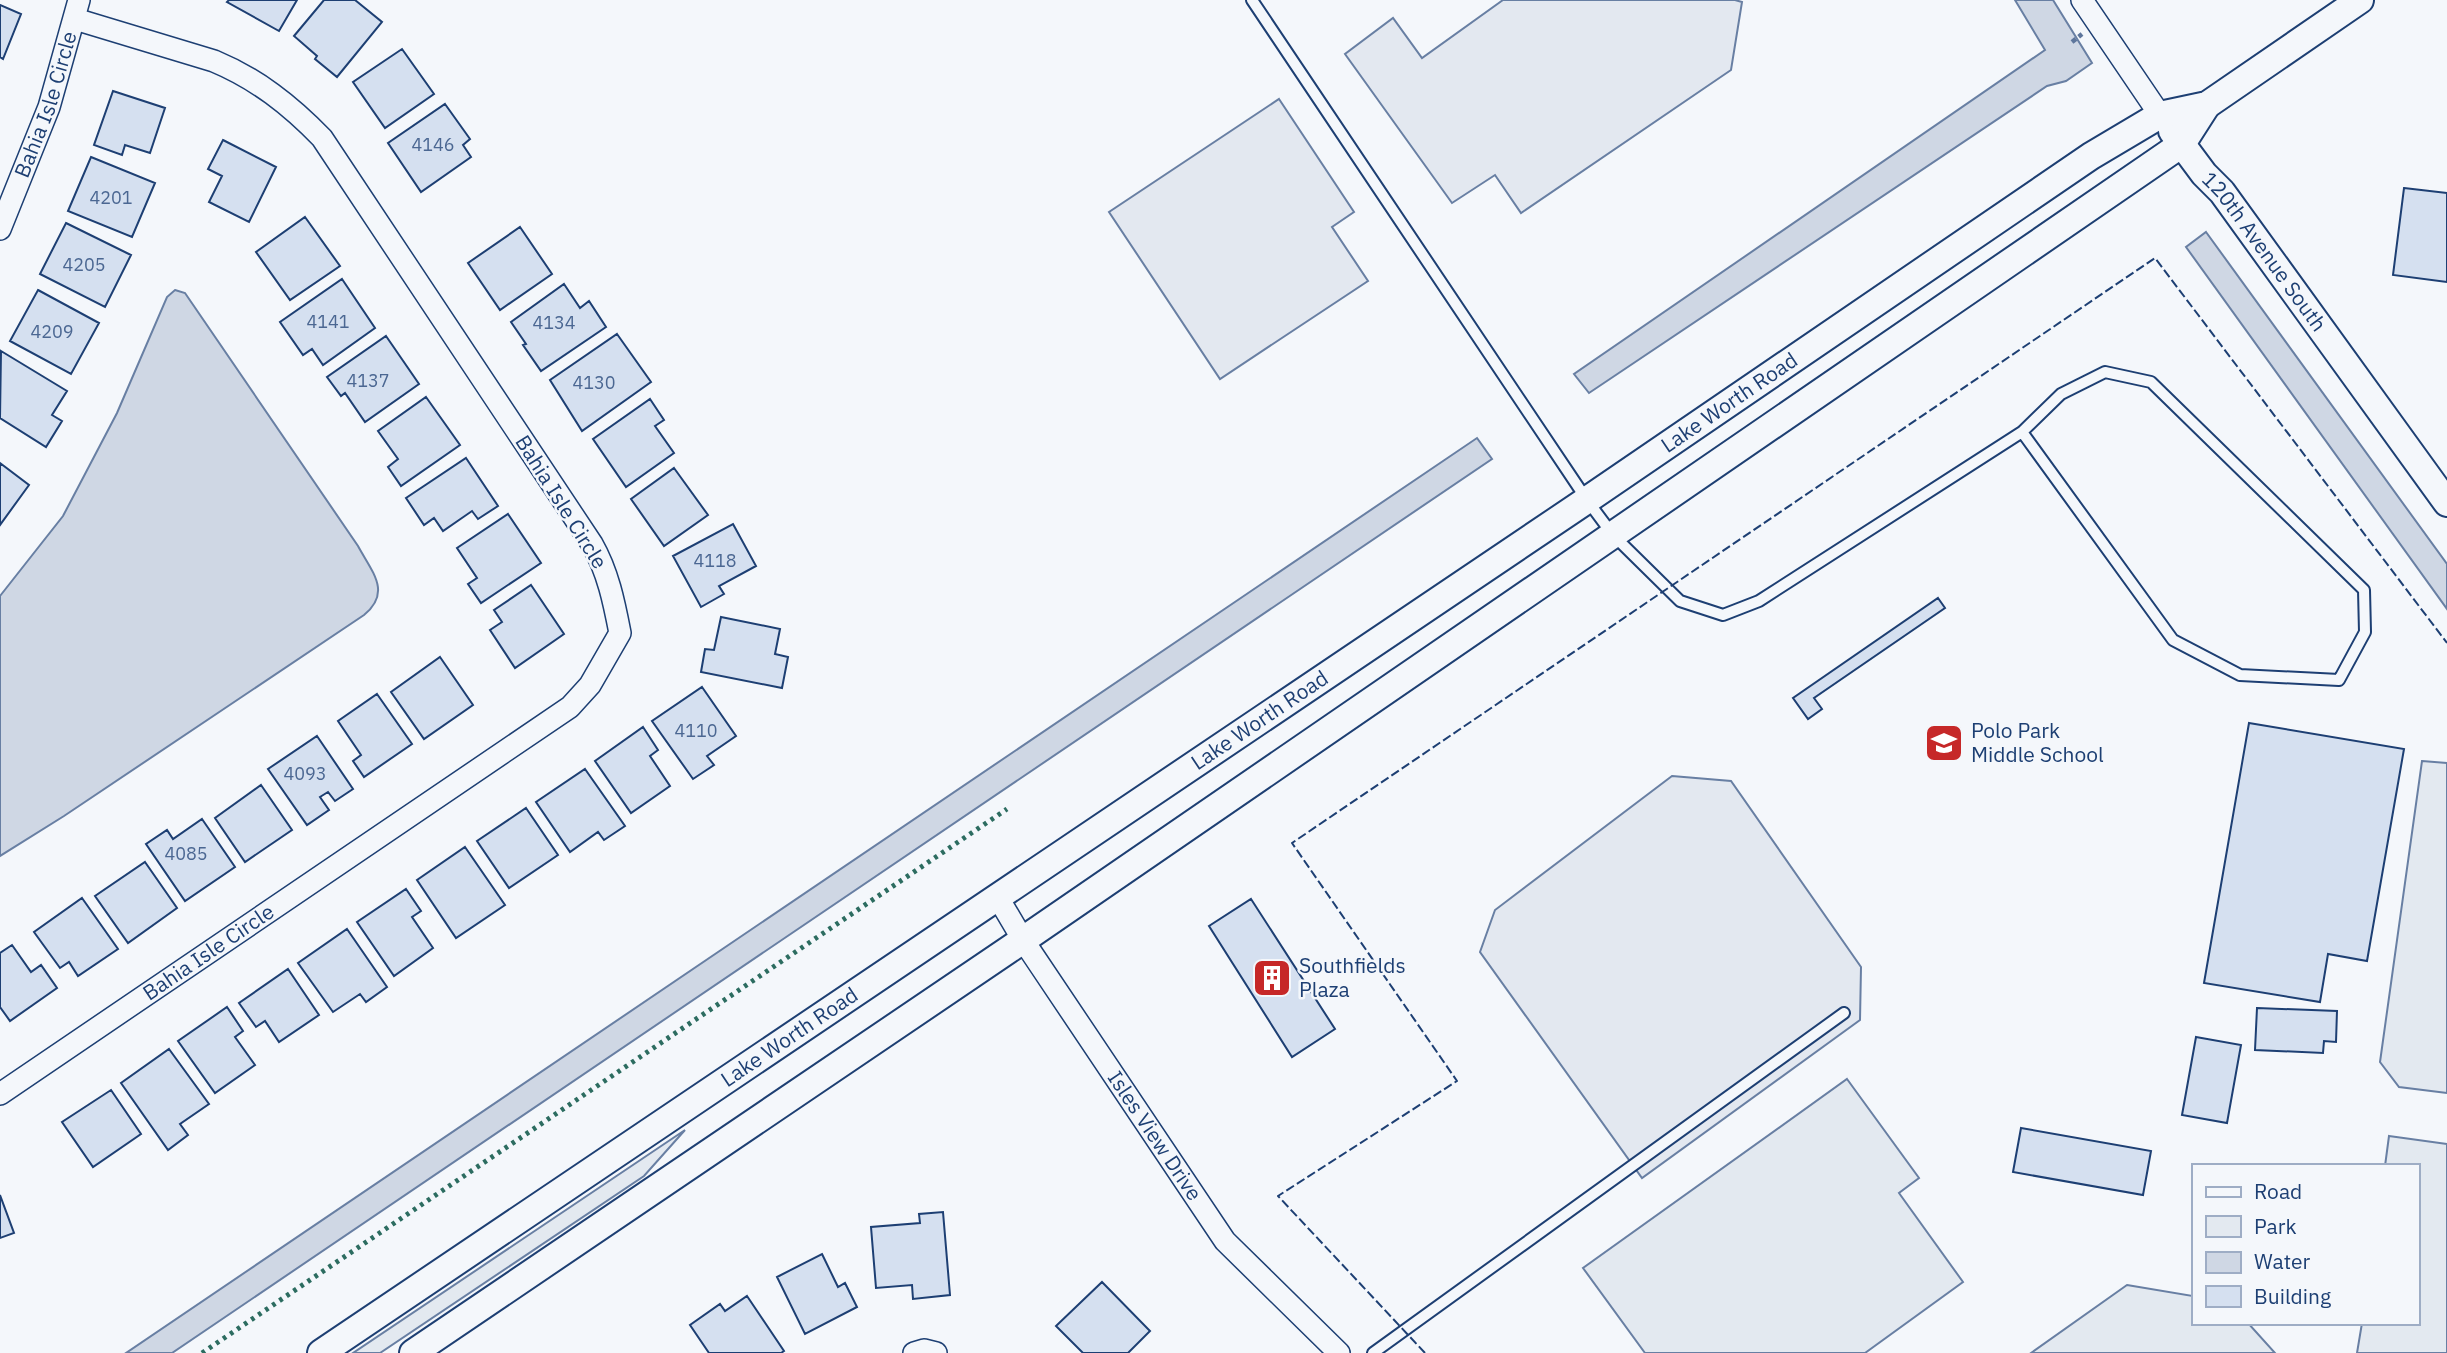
<svg xmlns="http://www.w3.org/2000/svg" width="2447" height="1353" font-family="'IBM Plex Sans',sans-serif">
  <style>
    .green { fill: #e3e9f0; stroke: #687fa3; stroke-width: 2 }
    .parking { fill: #e3e8f0; stroke: #687fa3; stroke-width: 2 }
    .water { fill: #cfd7e4; stroke: #687fa3; stroke-width: 2 }
    .building { fill: #d5e0f0; stroke: #1d3f73; stroke-width: 2 }
    .lines { fill: none; stroke-linecap: round; stroke-linejoin: round }
    .service-casing { stroke: #1d3f73; stroke-width: 14 }
    .minor-casing { stroke: #1d3f73; stroke-width: 24 }
    .tertiary-casing { stroke: #1d3f73; stroke-width: 30 }
    .path { stroke: #5e769c; stroke-width: 4.5; stroke-dasharray: 5 3.5; stroke-linecap: butt }
    .service { stroke: #f4f7fb; stroke-width: 10 }
    .minor { stroke: #f4f7fb; stroke-width: 21 }
    .tertiary { stroke: #f4f7fb; stroke-width: 26 }
    .hedge { stroke: #2c6c60; stroke-width: 5; stroke-dasharray: 3.5 5; stroke-linecap: butt }
    .fence { stroke: #1d3f73; stroke-width: 2; stroke-dasharray: 9 3.5; stroke-linecap: butt }
    .labels { text-anchor: middle; stroke-width: 5; stroke-linejoin: round; paint-order: stroke }
    .number-label { font-size: 18px; fill: #4b6792 }
    .street-label { font-size: 21px; fill: #1d3f73; stroke: #f4f7fb }
    .poi-label { font-size: 21px; fill: #1d3f73; stroke: #f4f7fb; text-anchor: start }
  </style>
  <rect width="100%" height="100%" fill="#f4f7fb"/>
  <path class="green" d="M 2422,761 L 2447,763 L 2447,1093 L 2399,1087 L 2380,1062 Z
    M 1847,1079 L 1919,1178 L 1899,1193 L 1963,1282 L 1865,1353 L 1645,1353 L 1583,1268 Z
    M 685,1130 L 644,1176 L 380,1353 L 353,1353 Z
    M 2389,1136 L 2447,1144 L 2447,1353 L 2357,1353 L 2362,1323 L 2417,1323 L 2417,1166 L 2385,1166 Z
    M 2127,1285 L 2193,1296 L 2193,1323 L 2248,1323 L 2275,1353 L 2031,1353 Z"/>
  <path class="parking" d="M 1503,0 L 1735,0 L 1742,2 L 1731,70 L 1521,213 L 1495,175 L 1452,203 L 1345,54 L 1393,18 L 1422,58 Z
    M 1279,99 L 1354,212 L 1332,227 L 1368,281 L 1220,379 L 1109,212 Z
    M 1672,776 L 1731,781 L 1861,967 L 1860,1020 L 1642,1178 L 1480,952 L 1495,910 Z"/>
  <path class="water" d="M 2015,0 L 2053,0 L 2092,63 L 2066,81 L 2047,86 L 1589,393 L 1574,374 L 2045,50 Z
    M 2206,232 L 2447,564 L 2447,609 L 2186,247 Z
    M 175,290 L 185,293 L 358,546 C 372,572 392,592 364,615 L 64,816 L 0,856 L 0,596 L 63,516 L 117,413 L 167,297 Z
    M 1477,438 L 1492,459 L 172,1353 L 126,1353 Z"/>
  <path class="building" d="M 229,0 L 297,0 L 279,31 L 227,2 Z
    M 324,0 L 355,0 L 382,22 L 337,77 L 315,59 L 317,56 L 294,36 Z
    M 0,5 L 21,14 L 3,59 L 0,57 Z
    M 402,49 L 434,94 L 385,128 L 353,82 Z
    M 113,91 L 165,108 L 150,153 L 125,145 L 122,155 L 94,145 Z
    M 445,104 L 470,139 L 463,145 L 471,157 L 421,192 L 388,143 Z
    M 223,140 L 276,167 L 249,222 L 209,202 L 222,176 L 208,169 Z
    M 91,157 L 155,183 L 132,237 L 68,211 Z
    M 2404,188 L 2447,193 L 2447,282 L 2393,275 Z
    M 305,217 L 340,266 L 290,300 L 256,252 Z
    M 66,223 L 131,255 L 105,307 L 40,274 Z
    M 520,227 L 552,274 L 500,310 L 468,263 Z
    M 342,279 L 375,328 L 323,365 L 312,349 L 303,355 L 280,322 Z
    M 564,284 L 580,308 L 589,301 L 606,327 L 541,371 L 523,345 L 526,344 L 511,322 Z
    M 38,290 L 99,323 L 71,374 L 10,341 Z
    M 617,334 L 651,382 L 582,431 L 550,380 Z
    M 386,336 L 419,384 L 365,422 L 345,393 L 341,396 L 327,377 Z
    M 1,351 L 67,391 L 52,415 L 62,421 L 46,447 L 0,418 Z
    M 426,397 L 460,445 L 401,486 L 388,467 L 398,459 L 378,431 Z
    M 650,399 L 664,420 L 655,426 L 674,453 L 626,487 L 593,439 Z
    M 466,458 L 498,506 L 478,519 L 472,511 L 443,531 L 434,518 L 424,525 L 406,498 Z
    M 0,463 L 29,485 L 0,525 Z
    M 674,468 L 708,515 L 664,546 L 631,499 Z
    M 508,514 L 541,563 L 481,603 L 468,584 L 477,578 L 457,548 Z
    M 733,524 L 756,566 L 719,586 L 724,594 L 701,607 L 673,556 Z
    M 531,585 L 564,634 L 515,668 L 490,630 L 502,622 L 494,610 Z
    M 1938,598 L 1945,608 L 1814,698 L 1822,709 L 1808,719 L 1793,698 Z
    M 721,617 L 780,629 L 775,654 L 788,657 L 782,688 L 701,672 L 705,649 L 714,650 Z
    M 440,657 L 473,705 L 424,739 L 391,692 Z
    M 702,687 L 736,736 L 707,756 L 714,765 L 693,779 L 652,721 Z
    M 377,694 L 412,744 L 364,777 L 353,761 L 361,755 L 338,721 Z
    M 2249,723 L 2404,749 L 2367,961 L 2328,954 L 2320,1002 L 2204,983 Z
    M 643,727 L 658,750 L 650,756 L 670,786 L 631,813 L 595,761 Z
    M 317,736 L 353,789 L 335,801 L 328,792 L 320,797 L 329,810 L 307,825 L 268,769 Z
    M 585,769 L 625,826 L 604,840 L 598,832 L 570,852 L 536,802 Z
    M 261,785 L 292,830 L 245,862 L 215,818 Z
    M 526,808 L 558,855 L 509,888 L 477,841 Z
    M 202,819 L 235,867 L 185,901 L 146,844 L 167,830 L 173,839 Z
    M 465,847 L 505,905 L 456,938 L 417,880 Z
    M 145,862 L 177,908 L 128,943 L 95,896 Z
    M 406,889 L 421,911 L 412,917 L 433,948 L 394,976 L 357,922 Z
    M 82,898 L 118,949 L 78,976 L 69,962 L 60,968 L 34,932 Z
    M 1251,899 L 1335,1029 L 1292,1057 L 1209,926 Z
    M 347,929 L 387,987 L 366,1002 L 360,994 L 333,1012 L 298,963 Z
    M 12,945 L 31,972 L 41,965 L 57,988 L 10,1021 L 0,1007 L 0,953 Z
    M 288,969 L 319,1015 L 279,1042 L 265,1021 L 256,1027 L 239,1003 Z
    M 227,1007 L 243,1031 L 235,1037 L 255,1065 L 215,1093 L 178,1041 Z
    M 2257,1008 L 2337,1011 L 2336,1042 L 2324,1041 L 2323,1053 L 2255,1050 Z
    M 2196,1037 L 2241,1045 L 2227,1123 L 2182,1115 Z
    M 169,1049 L 209,1104 L 180,1124 L 188,1135 L 168,1150 L 121,1083 Z
    M 111,1090 L 141,1134 L 93,1167 L 62,1122 Z
    M 2021,1128 L 2151,1151 L 2143,1195 L 2013,1172 Z
    M 0,1195 L 14,1233 L 0,1238 Z
    M 943,1212 L 950,1295 L 913,1299 L 912,1285 L 876,1288 L 871,1227 L 920,1223 L 919,1214 Z
    M 822,1254 L 838,1287 L 845,1283 L 857,1307 L 805,1334 L 777,1277 Z
    M 1102,1282 L 1150,1331 L 1128,1353 L 1083,1353 L 1056,1326 Z
    M 747,1296 L 784,1351 L 781,1353 L 709,1353 L 690,1325 L 720,1304 L 725,1311 Z"/>
  <g class="lines">
    <defs>
      <path id="service" d="M 1252,0 L 1587,500 L 1613,535 L 1680,601 L 1723,615 L 1759,601 L 2022,432 L 2061,394 L 2105,372 L 2151,382 L 2364,590 L 2365,632 L 2339,680 L 2240,675 L 2173,640 L 2022,432
        M 1373,1353 L 1844,1013"/>
      <g id="minor">
        <path d="M 2082,0 L 2160,115"/>
        <path id="s1" d="M 0,229 L 49,107 L 79,0"/>
        <path id="s2" d="M 997,896 L 1023,940 L 1225,1241 L 1339,1353"/>
        <path id="s3" d="M 0,1094 L 570,707 L 590,685 L 620,633 C 614,602 608,572 592,544 L 322,138 C 290,105 257,79 214,61 L 75,19"/>
        <path d="M 914,1353 L 924,1350 L 936,1353"/>
      </g>
      <g id="tertiary">
        <path id="s4" d="M 2172,131 L 2204,174 L 2222,192 L 2447,503"/>
        <path id="s5" d="M 321,1353 L 1587,500 L 2091,156 L 2160,115 L 2207,105 L 2360,0"/>
        <path d="M 413,1353 L 1023,940 L 2182,144 L 2207,105"/>
      </g>
    </defs>
    <use href="#service" class="service-casing"/>
    <use href="#minor" class="minor-casing"/>
    <use href="#tertiary" class="tertiary-casing"/>
    <path class="path" d="M 2072,42 L 2082,34"/>
    <use href="#service" class="service"/>
    <use href="#minor" class="minor"/>
    <use href="#tertiary" class="tertiary"/>
    <path class="hedge" d="M 202,1353 L 1007,809"/>
    <path class="fence" d="M 1425,1353 L 1278,1196 L 1457,1081 L 1292,843 L 2155,258 L 2447,643"/>
  </g>
  <defs>
    <symbol id="school-square" viewBox="-11 -11 22 22"><rect x="-9" y="-9" width="18" height="18" rx="4" fill="#c62828" stroke="#f4f7fb"/><path d="M0-5L7-2L0 1L-7-2ZM-4 1L0 2.5L4 1V4Q0 6-4 4Z" fill="#fff"/></symbol>
    <symbol id="building-square" viewBox="-11 -11 22 22"><rect x="-9" y="-9" width="18" height="18" rx="4" fill="#c62828" stroke="#f4f7fb"/><path d="M-4-6H4V6H1V3H-1V6H-4ZM-2.5-4.3h1.7v1.8h-1.7ZM.8-4.3h1.7v1.8H.8ZM-2.5-1h1.7V.8h-1.7ZM.8-1h1.7V.8H.8Z" fill="#fff"/></symbol>
  </defs>
  <g fill-rule="evenodd">
    <use href="#school-square" x="1922" y="721" width="44" height="44"/>
    <use href="#building-square" x="1250" y="956" width="44" height="44"/>
  </g>
  <g class="labels">
    <g class="number-label">
      <text x="433" y="151">4146</text>
      <text x="111" y="204">4201</text>
      <text x="84" y="271">4205</text>
      <text x="328" y="328">4141</text>
      <text x="554" y="329">4134</text>
      <text x="52" y="338">4209</text>
      <text x="368" y="387">4137</text>
      <text x="594" y="389">4130</text>
      <text x="715" y="567">4118</text>
      <text x="696" y="737">4110</text>
      <text x="305" y="780">4093</text>
      <text x="186" y="860">4085</text>
    </g>
    <g class="street-label">
      <text dy="7" stroke="none"><textPath href="#s1" startOffset="133">Bahia Isle Circle</textPath></text>
      <text dy="7" stroke="none"><textPath href="#s4" startOffset="152">120th Avenue South</textPath></text>
      <text dy="7" stroke="none"><textPath href="#s5" startOffset="1699">Lake Worth Road</textPath></text>
      <text transform="translate(561 502) rotate(58)" y="7">Bahia Isle Circle</text>
      <text dy="7" stroke="none"><textPath href="#s5" startOffset="1132">Lake Worth Road</textPath></text>
      <text dy="7" stroke="none"><textPath href="#s3" startOffset="252">Bahia Isle Circle</textPath></text>
      <text dy="7" stroke="none"><textPath href="#s5" startOffset="565">Lake Worth Road</textPath></text>
      <text dy="7" stroke="none"><textPath href="#s2" startOffset="287">Isles View Drive</textPath></text>
    </g>
    <g class="poi-label">
      <text x="1971" y="738">Polo Park<tspan x="1971" dy="24">Middle School</tspan></text>
      <text x="1299" y="973">Southfields<tspan x="1299" dy="24">Plaza</tspan></text>
    </g>
  </g>
  <rect x="2192" y="1164" width="228" height="161" fill="#f4f7fb" stroke="#9eadc5" stroke-width="2"/>
  <rect x="2206" y="1187" width="35" height="10" fill="#f4f7fb" stroke="#9eadc5" stroke-width="2"/>
  <text x="2254" y="1199" font-size="21" fill="#1d3f73">Road</text>
  <rect x="2206" y="1216" width="35" height="21" fill="#e3e9f0" stroke="#9eadc5" stroke-width="2"/>
  <text x="2254" y="1234" font-size="21" fill="#1d3f73">Park</text>
  <rect x="2206" y="1252" width="35" height="21" fill="#cfd7e4" stroke="#9eadc5" stroke-width="2"/>
  <text x="2254" y="1269" font-size="21" fill="#1d3f73">Water</text>
  <rect x="2206" y="1286" width="35" height="21" fill="#d5e0f0" stroke="#9eadc5" stroke-width="2"/>
  <text x="2254" y="1304" font-size="21" fill="#1d3f73">Building</text>
</svg>
